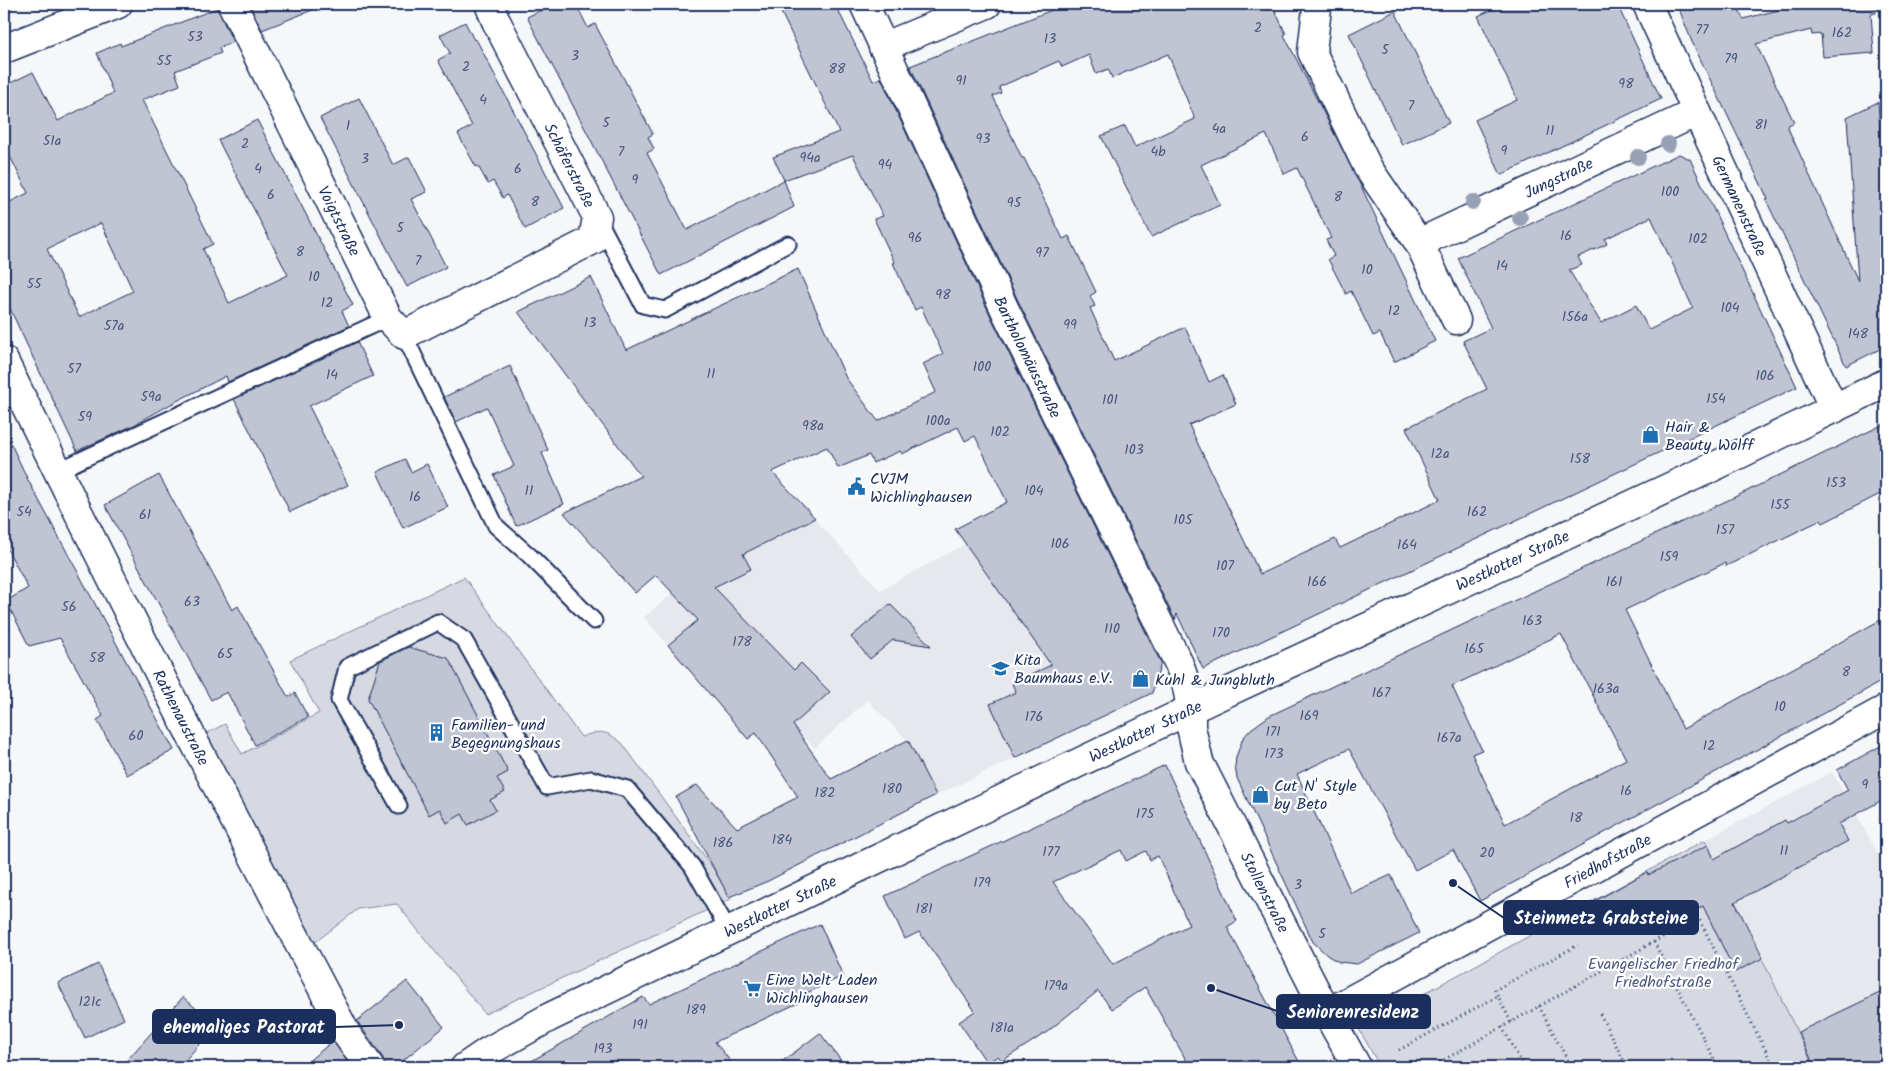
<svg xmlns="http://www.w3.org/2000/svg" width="1890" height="1071" font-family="Kalam,sans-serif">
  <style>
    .built { fill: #e6e8ee }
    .green { fill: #d6d9e2; stroke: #7884a0 }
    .building { fill: #c0c4d3; stroke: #1b2f5e; fill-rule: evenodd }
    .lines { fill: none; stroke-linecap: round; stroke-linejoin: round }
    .service-casing { stroke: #1b2f5e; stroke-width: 19 }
    .minor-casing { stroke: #1b2f5e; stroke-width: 31 }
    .secondary-casing { stroke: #1b2f5e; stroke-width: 31 }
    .path { stroke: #1b2f5e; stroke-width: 3; stroke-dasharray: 1 4; stroke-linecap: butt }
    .service { stroke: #fff; stroke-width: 15 }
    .minor { stroke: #fff; stroke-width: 28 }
    .secondary { stroke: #fff; stroke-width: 28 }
    .tree { fill: #97a1b6 }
    .labels { text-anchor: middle; stroke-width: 4.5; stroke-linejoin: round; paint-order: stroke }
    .number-label { font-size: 14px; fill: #44547b }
    .street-label { font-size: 16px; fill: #1b2f5e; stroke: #fff }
    .poi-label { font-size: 16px; fill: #1b2f5e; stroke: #fff; text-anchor: start }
    .park-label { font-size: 16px; fill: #4a5a7f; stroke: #fff }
    .leader { fill: none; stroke: #1b2f5e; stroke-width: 2 }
    .callout-dot { fill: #1b2f5e; stroke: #fff; stroke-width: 2 }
    .callout { fill: #1b2f5e; stroke: #1b2f5e; stroke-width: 2 }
    .callout-label { font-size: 18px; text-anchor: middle; font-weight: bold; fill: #fff }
  </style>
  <rect width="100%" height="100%" fill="#f6f7f9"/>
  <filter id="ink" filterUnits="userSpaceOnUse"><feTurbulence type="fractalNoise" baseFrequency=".02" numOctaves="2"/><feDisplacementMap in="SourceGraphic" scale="10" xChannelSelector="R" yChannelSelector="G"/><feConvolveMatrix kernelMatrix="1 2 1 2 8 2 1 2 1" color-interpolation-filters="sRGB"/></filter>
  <g filter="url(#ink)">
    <path class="built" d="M 734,431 L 880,590 L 967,543 L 1043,649 L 1079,728 L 935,796 L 907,740 L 867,700 L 815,748 L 779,713 L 748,740 L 644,617 L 673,593 L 593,499 L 640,474 Z
      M 1832,772 L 1884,864 L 1886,863 L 1886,1067 L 1814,1067 L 1705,840 Z"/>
    <path class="green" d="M 464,577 L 581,737 C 601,730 605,730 622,743 L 711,865 L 731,899 L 485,1014 L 397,904 L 358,909 L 313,944 L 203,735 L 225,724 L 242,754 L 319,713 L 290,660 Z
      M 1705,840 L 1814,1067 L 1380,1067 L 1359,1029 Z"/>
    <path class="building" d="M 249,4 L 325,4 L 325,5 L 262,30 Z
      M 553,4 L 576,4 L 588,28 L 595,24 L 653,134 L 648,137 L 654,149 L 647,153 L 687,230 L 784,180 L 794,207 L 661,275 L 527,17 Z
      M 777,4 L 835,4 L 873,81 L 881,78 L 992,319 L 1161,663 L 1152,693 L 1015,758 L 990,704 L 1016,692 L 1012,684 L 1051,665 L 955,529 L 1007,502 L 975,436 L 965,441 L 958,427 L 902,454 L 900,451 L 873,463 L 869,455 L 838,468 L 827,447 L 772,472 L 815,518 L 743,554 L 751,569 L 714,587 L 794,670 L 801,663 L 830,692 L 793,725 L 831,779 L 908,740 L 936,795 L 768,881 L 729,897 L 676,797 L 697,785 L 737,828 L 798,797 L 756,733 L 748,739 L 668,645 L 698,620 L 656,575 L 635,593 L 564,513 L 641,476 L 518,312 L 591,277 L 626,350 L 798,269 L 846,378 L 878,421 L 936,392 L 923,364 L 943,354 L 921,307 L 915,310 L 893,263 L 895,263 L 874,219 L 883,216 L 853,155 L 784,180 L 773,157 L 839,132 Z
      M 1067,4 L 1272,4 L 1286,34 L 1284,35 L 1359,182 L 1435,341 L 1394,362 L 1380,333 L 1373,336 L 1351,291 L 1346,294 L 1328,259 L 1334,256 L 1326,240 L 1331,238 L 1297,168 L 1284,174 L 1266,134 L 1201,165 L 1220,205 L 1151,237 L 1101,136 L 1125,126 L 1135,147 L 1195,119 L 1168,54 L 1112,78 L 1108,69 L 1096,74 L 1089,55 L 1062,67 L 1059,61 L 999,87 L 1001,93 L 993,96 L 1022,158 L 1024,158 L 1063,239 L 1069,236 L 1096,292 L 1090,296 L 1095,306 L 1090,308 L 1114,361 L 1185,327 L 1209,382 L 1223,375 L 1236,404 L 1189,425 L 1260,574 L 1335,539 L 1340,548 L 1440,500 L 1406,428 L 1487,389 L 1463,341 L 1491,328 L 1458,258 L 1679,154 L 1690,159 L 1797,387 L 1203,669 L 1177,614 L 1175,620 L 1020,305 L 910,66 ZM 1651,217 L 1693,308 L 1649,330 L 1636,305 L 1601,323 L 1569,270 L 1582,265 L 1578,257 L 1607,244 L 1605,239 Z
      M 1504,4 L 1617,4 L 1661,99 L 1501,175 L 1475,120 L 1517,100 L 1478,16 Z
      M 1677,4 L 1737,4 L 1743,19 L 1802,4 L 1875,4 L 1876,13 L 1871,14 L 1874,53 L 1823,57 L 1821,34 L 1812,35 L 1811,30 L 1756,44 L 1794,122 L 1787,126 L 1858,281 L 1847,117 L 1878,102 L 1883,174 L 1886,182 L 1886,346 L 1846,366 L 1766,200 L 1768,199 L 1692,42 Z
      M 217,8 L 233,42 L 219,48 L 221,53 L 175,71 L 180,85 L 142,100 L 213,244 L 203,249 L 229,303 L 288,275 L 218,140 L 257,120 L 353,305 L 342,311 L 349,326 L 228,382 L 226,376 L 171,404 L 134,425 L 77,451 L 4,296 L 4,205 L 28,193 L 4,144 L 4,86 L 33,72 L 58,121 L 113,93 L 97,53 L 120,43 L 121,46 ZM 101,223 L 133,291 L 79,317 L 47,249 Z
      M 1395,11 L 1449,123 L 1402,145 L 1349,34 Z
      M 465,22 L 474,40 L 476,39 L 564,208 L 525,229 L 507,195 L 503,198 L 493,181 L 488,184 L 478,166 L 476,167 L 458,134 L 472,126 L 438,60 L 450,53 L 440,35 Z
      M 359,98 L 393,165 L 409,157 L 427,192 L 411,199 L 446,267 L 407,287 L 320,118 Z
      M 357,342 L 373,376 L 309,406 L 348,485 L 290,512 L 234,399 Z
      M 510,366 L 548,450 L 542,453 L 564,504 L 516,526 L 494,475 L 514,466 L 487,407 L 456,422 L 444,397 Z
      M 1886,423 L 1886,491 L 1823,523 L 1821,520 L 1726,566 L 1725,563 L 1625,610 L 1683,729 L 1886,617 L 1886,679 L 1480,901 L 1453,850 L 1415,870 L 1349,749 L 1297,774 L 1351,893 L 1391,875 L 1419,933 L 1357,964 L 1339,962 L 1328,956 L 1313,942 L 1237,778 L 1235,766 L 1236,757 L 1243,738 L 1251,729 L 1269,716 L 1741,494 ZM 1561,634 L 1626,759 L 1505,824 L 1472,754 L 1482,750 L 1452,686 Z
      M 4,429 L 28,480 L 174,750 L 127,775 L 97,720 L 103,716 L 60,638 L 29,646 L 6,601 L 28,588 L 4,543 Z
      M 405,459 L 411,472 L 427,464 L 448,507 L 403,528 L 377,472 Z
      M 159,475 L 232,610 L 238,606 L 288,697 L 295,693 L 308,717 L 255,745 L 227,692 L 211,700 L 105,505 Z
      M 890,604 L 931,646 L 893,640 L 870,659 L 851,637 Z
      M 408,647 L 448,658 L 508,772 L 497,778 L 505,792 L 490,800 L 496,810 L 468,825 L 462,814 L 447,823 L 440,809 L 429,815 L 368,699 L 380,661 Z
      M 1886,743 L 1886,798 L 1839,824 L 1848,841 L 1735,902 L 1763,958 L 1735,972 L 1703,906 L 1670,924 L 1668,921 L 1657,927 L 1650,914 L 1612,934 L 1595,901 L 1647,872 L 1648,875 L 1708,845 L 1714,859 L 1785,820 L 1787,823 L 1848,790 L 1837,770 Z
      M 1165,765 L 1237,921 L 1227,927 L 1302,1067 L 1190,1067 L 1145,987 L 1112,1009 L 1098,991 L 1047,1032 L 1002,1061 L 998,1056 L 987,1063 L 959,1022 L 975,1011 L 919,932 L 905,939 L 885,896 ZM 1121,850 L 1126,861 L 1146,851 L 1150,860 L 1158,856 L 1189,925 L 1113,964 L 1053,882 Z
      M 820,924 L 843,976 L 794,999 L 798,1003 L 715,1042 L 735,1067 L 521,1067 L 643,997 L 649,1004 Z
      M 98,964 L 124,1019 L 85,1038 L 58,983 Z
      M 407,981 L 444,1027 L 395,1067 L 385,1067 L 383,1058 L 357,1021 Z
      M 1886,990 L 1886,1067 L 1815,1067 L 1798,1032 Z
      M 183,997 L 216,1026 L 179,1067 L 121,1067 Z
      M 820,1033 L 846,1067 L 775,1067 Z
      M 333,1041 L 351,1067 L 301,1067 Z"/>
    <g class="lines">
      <defs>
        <path id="service" d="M 598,219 L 643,305 L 665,310 L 788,244
          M 404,335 L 496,526 L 530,556 L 594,621
          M 57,471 L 388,318
          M 399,806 L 339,700 L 347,667 L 438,622 L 464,640 L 547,787 L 591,779 L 627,789 L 692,866 L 729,931"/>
        <g id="minor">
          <path id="s1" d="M 232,4 L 388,318 L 404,335 L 593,240 L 597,217 L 496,21 L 489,4"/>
          <path id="s2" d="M 864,4 L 1006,312 L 1179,664 L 1187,687 L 1191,709 L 1191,727 L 1199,762 L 1327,1013 L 1357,1067"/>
          <path d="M 1315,4 L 1317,8 L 1312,52 L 1368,168 L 1419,243 L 1456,320"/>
          <path id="s3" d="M 1647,4 L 1834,409"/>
          <path d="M 883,47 L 987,4"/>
          <path d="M 4,49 L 118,4"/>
          <path id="s4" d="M 1419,243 L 1697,112"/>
          <path id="s5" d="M 4,361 C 114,588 229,812 347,1035 L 370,1067"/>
          <path id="s6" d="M 1327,1013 L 1886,709"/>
        </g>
        <g id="secondary">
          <path id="s7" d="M 465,1067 L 487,1052 L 550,1017 L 846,874 L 1191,709 L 1711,468 L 1886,383"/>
        </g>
      </defs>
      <use href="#service" class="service-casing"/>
      <use href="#minor" class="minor-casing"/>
      <use href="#secondary" class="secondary-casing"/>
      <path class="path" d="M 1654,942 L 1716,1063
        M 1539,1006 L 1571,1067
        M 1600,1014 L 1627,1067
        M 1511,1022 L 1495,990 L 1578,945
        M 1502,1027 L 1524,1067
        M 1399,1050 L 1498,996
        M 1431,1067 L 1698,917 L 1774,1067"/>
      <use href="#service" class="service"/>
      <use href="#minor" class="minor"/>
      <use href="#secondary" class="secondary"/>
    </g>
    <g class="tree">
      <circle cx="1668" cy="144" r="8"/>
      <circle cx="1638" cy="157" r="8"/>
      <circle cx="1473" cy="202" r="8"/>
      <circle cx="1520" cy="218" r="8"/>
    </g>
  </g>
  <defs>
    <symbol id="shop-bare" viewBox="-9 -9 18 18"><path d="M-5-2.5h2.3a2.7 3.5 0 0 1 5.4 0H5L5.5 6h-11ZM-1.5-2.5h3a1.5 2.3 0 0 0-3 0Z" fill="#1f6fb2" stroke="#fff" stroke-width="2.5" paint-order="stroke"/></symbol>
    <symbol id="civic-bare" viewBox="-9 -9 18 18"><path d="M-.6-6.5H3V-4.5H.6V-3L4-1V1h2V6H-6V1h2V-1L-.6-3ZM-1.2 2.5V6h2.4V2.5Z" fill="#1f6fb2" stroke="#fff" stroke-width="2.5" paint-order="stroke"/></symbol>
    <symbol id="school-bare" viewBox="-9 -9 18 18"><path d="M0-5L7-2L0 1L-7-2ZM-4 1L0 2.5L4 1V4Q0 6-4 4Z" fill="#1f6fb2" stroke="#fff" stroke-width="2.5" paint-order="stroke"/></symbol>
    <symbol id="building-bare" viewBox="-9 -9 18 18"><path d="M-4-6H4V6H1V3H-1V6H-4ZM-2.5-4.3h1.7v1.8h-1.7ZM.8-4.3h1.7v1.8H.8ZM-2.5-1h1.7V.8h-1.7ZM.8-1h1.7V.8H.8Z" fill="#1f6fb2" stroke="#fff" stroke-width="2.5" paint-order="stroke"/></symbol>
    <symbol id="supermarket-bare" viewBox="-9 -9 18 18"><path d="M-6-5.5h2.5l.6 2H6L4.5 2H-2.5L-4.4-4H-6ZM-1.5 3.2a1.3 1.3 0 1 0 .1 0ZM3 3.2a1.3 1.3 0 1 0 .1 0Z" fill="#1f6fb2" stroke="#fff" stroke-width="2.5" paint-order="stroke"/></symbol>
  </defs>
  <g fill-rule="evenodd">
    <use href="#shop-bare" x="1638" y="422" width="25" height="25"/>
    <use href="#civic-bare" x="844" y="474" width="25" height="25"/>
    <use href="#school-bare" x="988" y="656" width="25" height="25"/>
    <use href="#shop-bare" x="1128" y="666" width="25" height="25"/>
    <use href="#building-bare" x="424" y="720" width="25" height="25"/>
    <use href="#shop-bare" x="1248" y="782" width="25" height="25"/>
    <use href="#supermarket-bare" x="740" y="976" width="25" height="25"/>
  </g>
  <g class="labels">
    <g class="number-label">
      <text x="1258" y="32">2</text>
      <text x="1702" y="34">77</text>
      <text x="1842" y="37">162</text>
      <text x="195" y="41">53</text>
      <text x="1050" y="43">13</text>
      <text x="1385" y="54">5</text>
      <text x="575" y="60">3</text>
      <text x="1731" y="63">79</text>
      <text x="164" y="65">55</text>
      <text x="466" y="71">2</text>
      <text x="837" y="73">88</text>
      <text x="961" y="85">91</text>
      <text x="1626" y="88">98</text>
      <text x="483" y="104">4</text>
      <text x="1411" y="110">7</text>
      <text x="606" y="127">5</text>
      <text x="1761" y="129">81</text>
      <text x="348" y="130">1</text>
      <text x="1219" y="133">4a</text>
      <text x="1550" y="135">11</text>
      <text x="1305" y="141">6</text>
      <text x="983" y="143">93</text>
      <text x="52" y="145">51a</text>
      <text x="245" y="148">2</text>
      <text x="1504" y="155">9</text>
      <text x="621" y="156">7</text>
      <text x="1158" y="156">4b</text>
      <text x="810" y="162">94a</text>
      <text x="365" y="163">3</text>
      <text x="885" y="169">94</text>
      <text x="258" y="173">4</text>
      <text x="518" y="173">6</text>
      <text x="635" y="184">9</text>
      <text x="1670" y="196">100</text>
      <text x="271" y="199">6</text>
      <text x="1338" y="201">8</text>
      <text x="535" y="206">8</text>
      <text x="1014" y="207">95</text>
      <text x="400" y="232">5</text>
      <text x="1566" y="240">16</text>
      <text x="915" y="242">96</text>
      <text x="1698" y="243">102</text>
      <text x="300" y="256">8</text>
      <text x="1042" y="257">97</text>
      <text x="418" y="265">7</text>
      <text x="1502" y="270">14</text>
      <text x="1367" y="274">10</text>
      <text x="314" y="281">10</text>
      <text x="34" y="288">55</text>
      <text x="943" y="299">98</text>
      <text x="327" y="307">12</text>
      <text x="1730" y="312">104</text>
      <text x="1394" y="315">12</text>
      <text x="1575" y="321">156a</text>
      <text x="590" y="327">13</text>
      <text x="1070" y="329">99</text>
      <text x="114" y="330">57a</text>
      <text x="1858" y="338">148</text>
      <text x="982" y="371">100</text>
      <text x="74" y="373">57</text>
      <text x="711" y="378">11</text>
      <text x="332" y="379">14</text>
      <text x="1765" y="380">106</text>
      <text x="151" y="401">59a</text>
      <text x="1716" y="403">154</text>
      <text x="1110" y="404">101</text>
      <text x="85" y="421">59</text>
      <text x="938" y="425">100a</text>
      <text x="813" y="430">98a</text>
      <text x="1000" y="436">102</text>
      <text x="1134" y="454">103</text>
      <text x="1440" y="458">12a</text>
      <text x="1580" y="463">158</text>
      <text x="1836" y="487">153</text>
      <text x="529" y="495">11</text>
      <text x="1034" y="495">104</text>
      <text x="415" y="501">16</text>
      <text x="1780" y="509">155</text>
      <text x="24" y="516">54</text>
      <text x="1477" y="516">162</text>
      <text x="145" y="519">61</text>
      <text x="1183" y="524">105</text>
      <text x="1725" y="534">157</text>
      <text x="1060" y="548">106</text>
      <text x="1407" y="549">164</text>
      <text x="1669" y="561">159</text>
      <text x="1225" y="570">107</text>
      <text x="1317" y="586">166</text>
      <text x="1614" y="586">161</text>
      <text x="192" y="606">63</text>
      <text x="69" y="611">56</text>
      <text x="1532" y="625">163</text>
      <text x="1112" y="633">110</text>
      <text x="1221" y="637">170</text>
      <text x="742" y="646">178</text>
      <text x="1474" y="653">165</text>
      <text x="225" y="658">65</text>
      <text x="97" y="662">58</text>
      <text x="1846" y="676">8</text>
      <text x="1606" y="693">163a</text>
      <text x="1381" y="697">167</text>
      <text x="1780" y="711">10</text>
      <text x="1309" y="720">169</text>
      <text x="1034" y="721">176</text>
      <text x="1273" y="736">171</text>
      <text x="136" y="740">60</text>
      <text x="1449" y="742">167a</text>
      <text x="1709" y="750">12</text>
      <text x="1274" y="758">173</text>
      <text x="1865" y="789">9</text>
      <text x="892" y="793">180</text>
      <text x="1626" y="795">16</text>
      <text x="825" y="797">182</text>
      <text x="1145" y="818">175</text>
      <text x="1576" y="822">18</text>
      <text x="782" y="844">184</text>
      <text x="723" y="847">186</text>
      <text x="1784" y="855">11</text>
      <text x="1051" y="856">177</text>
      <text x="1487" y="857">20</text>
      <text x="982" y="887">179</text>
      <text x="1298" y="889">3</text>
      <text x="924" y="913">181</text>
      <text x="1322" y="938">5</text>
      <text x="1056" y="990">179a</text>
      <text x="90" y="1006">121c</text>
      <text x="696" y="1014">189</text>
      <text x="640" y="1029">191</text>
      <text x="1002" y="1032">181a</text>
      <text x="603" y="1053">193</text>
    </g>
    <g class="street-label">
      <text transform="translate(570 165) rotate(63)" y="6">Schäferstraße</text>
      <text dy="6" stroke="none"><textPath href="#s4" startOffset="154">Jungstraße</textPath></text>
      <text dy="6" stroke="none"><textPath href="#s3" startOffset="222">Germanenstraße</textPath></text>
      <text dy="6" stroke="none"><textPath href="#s1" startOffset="242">Voigtstraße</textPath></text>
      <text dy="6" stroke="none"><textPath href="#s2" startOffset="389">Bartholomäusstraße</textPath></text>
      <text dy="6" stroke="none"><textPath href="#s7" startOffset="1164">Westkotter Straße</textPath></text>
      <text dy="6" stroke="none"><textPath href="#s5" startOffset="398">Rathenaustraße</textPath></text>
      <text dy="6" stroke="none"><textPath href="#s7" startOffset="759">Westkotter Straße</textPath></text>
      <text dy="6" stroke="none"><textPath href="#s6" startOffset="319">Friedhofstraße</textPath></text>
      <text dy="6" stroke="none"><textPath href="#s2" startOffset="978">Stollenstraße</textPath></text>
      <text dy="6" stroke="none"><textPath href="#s7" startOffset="354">Westkotter Straße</textPath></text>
    </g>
    <g class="poi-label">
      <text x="1665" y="432">Hair &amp;<tspan x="1665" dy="18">Beauty Wolff</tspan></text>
      <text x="870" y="484">CVJM<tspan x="870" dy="18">Wichlinghausen</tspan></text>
      <text x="1014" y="665">Kita<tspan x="1014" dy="18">Baumhaus e.V.</tspan></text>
      <text x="1155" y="685">Kuhl &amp; Jungbluth</text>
      <text x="451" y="730">Familien- und<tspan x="451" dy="18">Begegnungshaus</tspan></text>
      <text x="1274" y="791">Cut N' Style<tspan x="1274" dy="18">by Beto</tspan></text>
      <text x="766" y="985">Eine Welt Laden<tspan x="766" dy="18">Wichlinghausen</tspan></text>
    </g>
    <g class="park-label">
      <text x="1663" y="969">Evangelischer Friedhof<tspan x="1663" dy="18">Friedhofstraße</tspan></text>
    </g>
  </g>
  <path class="leader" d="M1453 883L1504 918M1211 988L1277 1011M399 1025L335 1027"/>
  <g class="callout-dot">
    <circle cx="1453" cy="883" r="5"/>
    <circle cx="1211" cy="988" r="5"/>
    <circle cx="399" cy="1025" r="5"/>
  </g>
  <g class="callout">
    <rect x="1504" y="901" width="194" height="33" rx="5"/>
    <rect x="1277" y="995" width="153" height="33" rx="5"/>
    <rect x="153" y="1010" width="182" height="33" rx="5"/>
  </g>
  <g class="callout-label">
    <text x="1601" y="924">Steinmetz Grabsteine</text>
    <text x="1353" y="1018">Seniorenresidenz</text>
    <text x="244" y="1033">ehemaliges Pastorat</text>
  </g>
  <rect width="1890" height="1071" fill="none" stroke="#fff" stroke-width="20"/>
  <rect x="10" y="10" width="1870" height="1051" fill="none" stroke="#1b2f5e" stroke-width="2" filter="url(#ink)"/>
</svg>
